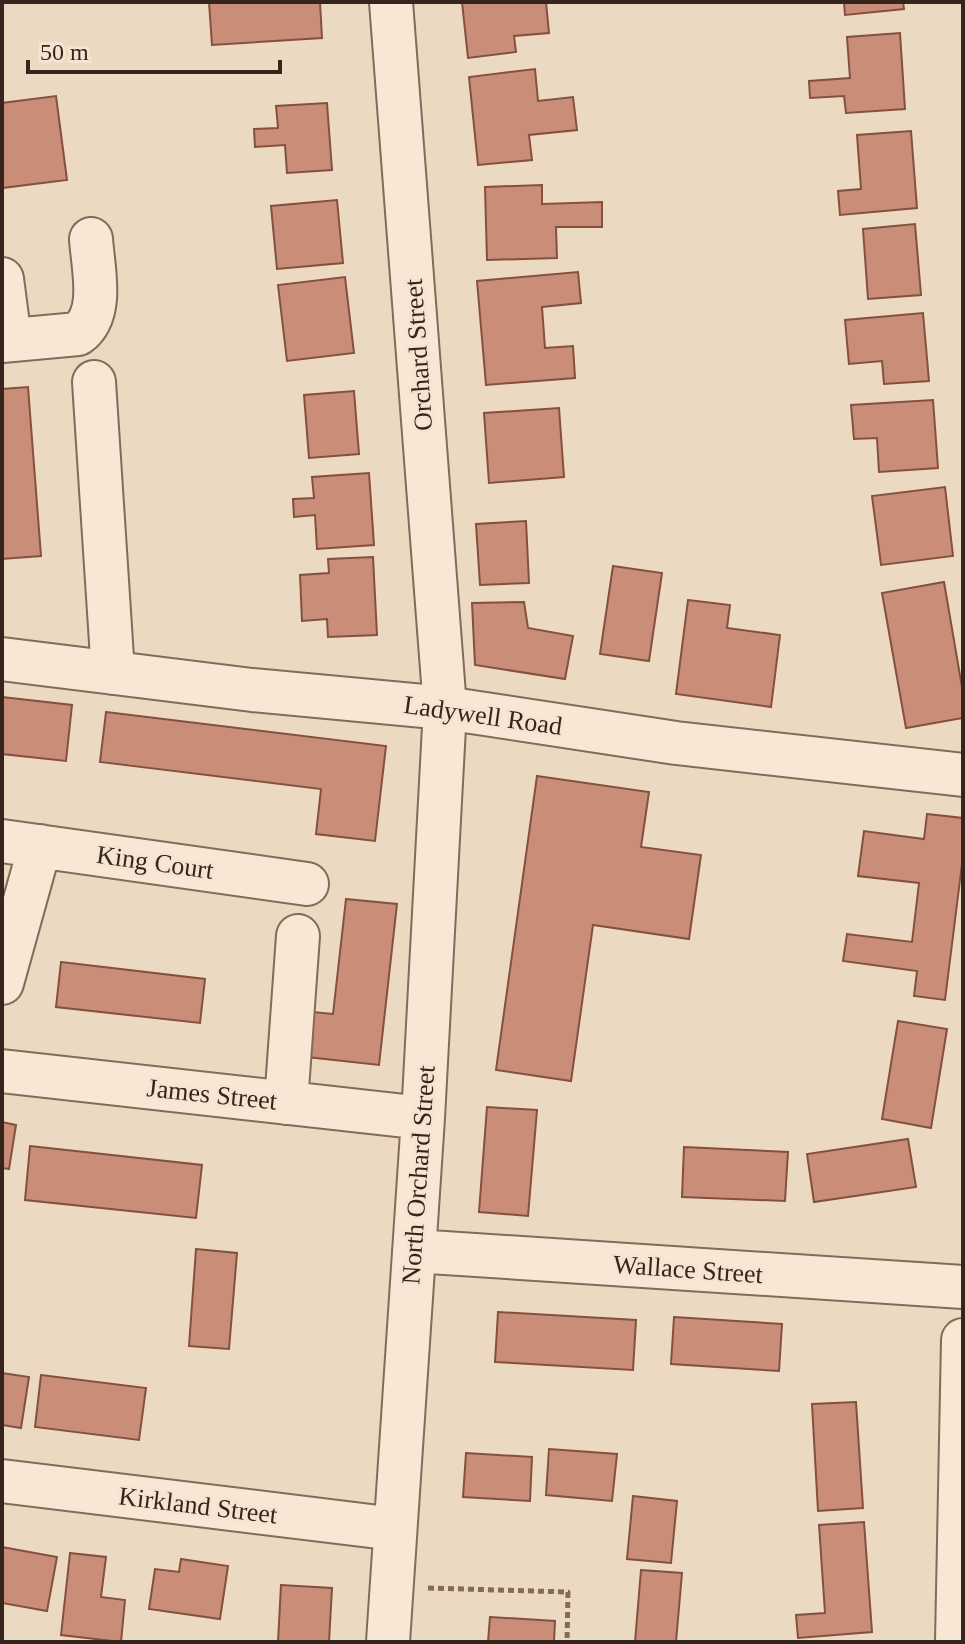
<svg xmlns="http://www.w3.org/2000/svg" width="965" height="1644" font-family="'Times New Roman',serif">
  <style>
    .building { fill: #ca8d78; stroke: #845040; stroke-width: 2 }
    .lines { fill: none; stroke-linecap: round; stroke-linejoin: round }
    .minor-casing { stroke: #856a59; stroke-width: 46 }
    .path { stroke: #856a59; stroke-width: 5; stroke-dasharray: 6 4; stroke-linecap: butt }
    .minor { stroke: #f8e7d4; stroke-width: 42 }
    .labels { text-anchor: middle; stroke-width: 6; stroke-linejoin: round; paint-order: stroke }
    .street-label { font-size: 26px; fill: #36251d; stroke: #f4e4d1 }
  </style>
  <rect width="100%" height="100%" fill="#ecd9c1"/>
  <path class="building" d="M 209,2 L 320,2 L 322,38 L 212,45 Z
    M 462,2 L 546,2 L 549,33 L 514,36 L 516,52 L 468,58 Z
    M 844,2 L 903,2 L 904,9 L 845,15 Z
    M 900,33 L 905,109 L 846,113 L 844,96 L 810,98 L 809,81 L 850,78 L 847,37 Z
    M 535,69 L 538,101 L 573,97 L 577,130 L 529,135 L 532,160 L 478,165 L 469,77 Z
    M 56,96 L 67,180 L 2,188 L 2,103 Z
    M 327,103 L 332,170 L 287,173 L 285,145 L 255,147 L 254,129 L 278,128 L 276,106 Z
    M 911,131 L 917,208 L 840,215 L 838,191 L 861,189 L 857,135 Z
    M 542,185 L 542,204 L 602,202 L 602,227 L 556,227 L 557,258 L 487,260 L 485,187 Z
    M 337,200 L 343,263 L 277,269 L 271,206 Z
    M 915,224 L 921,295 L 868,299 L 863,229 Z
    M 578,272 L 581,303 L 542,307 L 545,348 L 573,346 L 575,378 L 486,385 L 477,281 Z
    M 345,277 L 354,353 L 287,361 L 278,285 Z
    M 923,313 L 929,381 L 884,384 L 882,361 L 849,364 L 845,320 Z
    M 28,387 L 41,556 L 2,559 L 2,389 Z
    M 354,391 L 359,454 L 309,458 L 304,395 Z
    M 933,400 L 938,468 L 879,472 L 877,438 L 854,439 L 851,405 Z
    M 559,408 L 564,477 L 489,483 L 484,413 Z
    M 369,473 L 374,545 L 317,549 L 315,515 L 294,517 L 293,499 L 314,498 L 312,477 Z
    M 945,487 L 953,556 L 881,565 L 872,496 Z
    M 526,521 L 529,583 L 480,585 L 476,524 Z
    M 373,557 L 377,635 L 328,637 L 327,619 L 302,621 L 300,575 L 329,573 L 328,559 Z
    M 613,566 L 662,573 L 649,661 L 600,654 Z
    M 944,582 L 963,693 L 963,718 L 906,728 L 882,593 Z
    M 688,600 L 730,605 L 727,628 L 780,635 L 771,707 L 676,694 Z
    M 524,602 L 528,628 L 573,636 L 565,679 L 475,665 L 472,603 Z
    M 2,697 L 72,705 L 66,761 L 2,754 Z
    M 106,712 L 386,746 L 375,841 L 316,834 L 321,789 L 100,762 Z
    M 537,776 L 649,792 L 641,847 L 701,855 L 689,939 L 593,925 L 571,1081 L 496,1070 Z
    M 927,814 L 963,818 L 963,856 L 945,1000 L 914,996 L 917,971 L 843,961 L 847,934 L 912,942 L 919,883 L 858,876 L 864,831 L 924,839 Z
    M 346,899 L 397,904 L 379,1065 L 298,1056 L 303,1011 L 333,1014 Z
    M 61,962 L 205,979 L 200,1023 L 56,1007 Z
    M 898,1021 L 947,1029 L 931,1128 L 882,1119 Z
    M 487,1107 L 537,1110 L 528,1216 L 479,1212 Z
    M 2,1122 L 16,1125 L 9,1169 L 2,1168 Z
    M 908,1139 L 916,1187 L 814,1202 L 807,1154 Z
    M 30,1146 L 202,1165 L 196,1218 L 25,1200 Z
    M 684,1147 L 788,1152 L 785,1201 L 682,1197 Z
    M 196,1249 L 237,1253 L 229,1349 L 189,1346 Z
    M 498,1312 L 636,1320 L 633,1370 L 495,1362 Z
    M 674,1317 L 782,1324 L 779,1371 L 671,1364 Z
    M 2,1373 L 29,1377 L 21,1428 L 2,1425 Z
    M 41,1375 L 146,1388 L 139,1440 L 35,1427 Z
    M 856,1402 L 863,1508 L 818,1511 L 812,1404 Z
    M 549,1449 L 617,1454 L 612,1501 L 546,1495 Z
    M 466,1453 L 532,1457 L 530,1501 L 463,1497 Z
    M 633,1496 L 677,1501 L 671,1563 L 627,1559 Z
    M 864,1522 L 872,1632 L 798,1638 L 796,1615 L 825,1613 L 819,1525 Z
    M 2,1547 L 57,1557 L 47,1611 L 2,1603 Z
    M 70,1553 L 106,1557 L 101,1597 L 125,1600 L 121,1642 L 61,1635 Z
    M 181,1559 L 228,1566 L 220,1619 L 149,1609 L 155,1569 L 179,1572 Z
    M 641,1570 L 682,1573 L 676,1642 L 635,1642 Z
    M 281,1585 L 332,1588 L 329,1642 L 278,1642 Z
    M 490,1617 L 555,1621 L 554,1642 L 488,1642 Z"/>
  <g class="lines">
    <defs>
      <path id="minor" d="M 2,279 L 10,340
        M 2,341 L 78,334 C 105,314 93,269 91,239
        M 94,382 L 113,673
        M 2,659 L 252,690 L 445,708 L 676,743 L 963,775
        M 2,841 L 307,884
        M 2,983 L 40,846
        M 2,1071 L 423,1118
        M 286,1103 L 298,936
        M 414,1251 L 963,1287
        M 2,1481 L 395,1529
        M 388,1642 L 423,1118 L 445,708 L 391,2
        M 957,1642 L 963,1340"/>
    </defs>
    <use href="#minor" class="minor-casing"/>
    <path class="path" d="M 428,1588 L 568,1592 L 567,1642"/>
    <use href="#minor" class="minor"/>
  </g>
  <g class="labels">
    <g class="street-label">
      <text transform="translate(418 355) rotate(-94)" y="9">Orchard Street</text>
      <text transform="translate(483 715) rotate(8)" y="9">Ladywell Road</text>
      <text transform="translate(155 862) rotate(8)" y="9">King Court</text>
      <text transform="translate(212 1094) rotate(6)" y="9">James Street</text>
      <text transform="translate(418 1175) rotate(-86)" y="9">North Orchard Street</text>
      <text transform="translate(688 1269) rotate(4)" y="9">Wallace Street</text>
      <text transform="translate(198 1505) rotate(7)" y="9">Kirkland Street</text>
    </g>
  </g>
  <rect width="965" height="1644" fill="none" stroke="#36251d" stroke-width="8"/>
  <path d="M28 60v12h252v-12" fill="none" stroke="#36251d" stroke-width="4"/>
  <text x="40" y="60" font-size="24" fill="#36251d" stroke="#f4e4d1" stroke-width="6" paint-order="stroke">50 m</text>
</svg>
